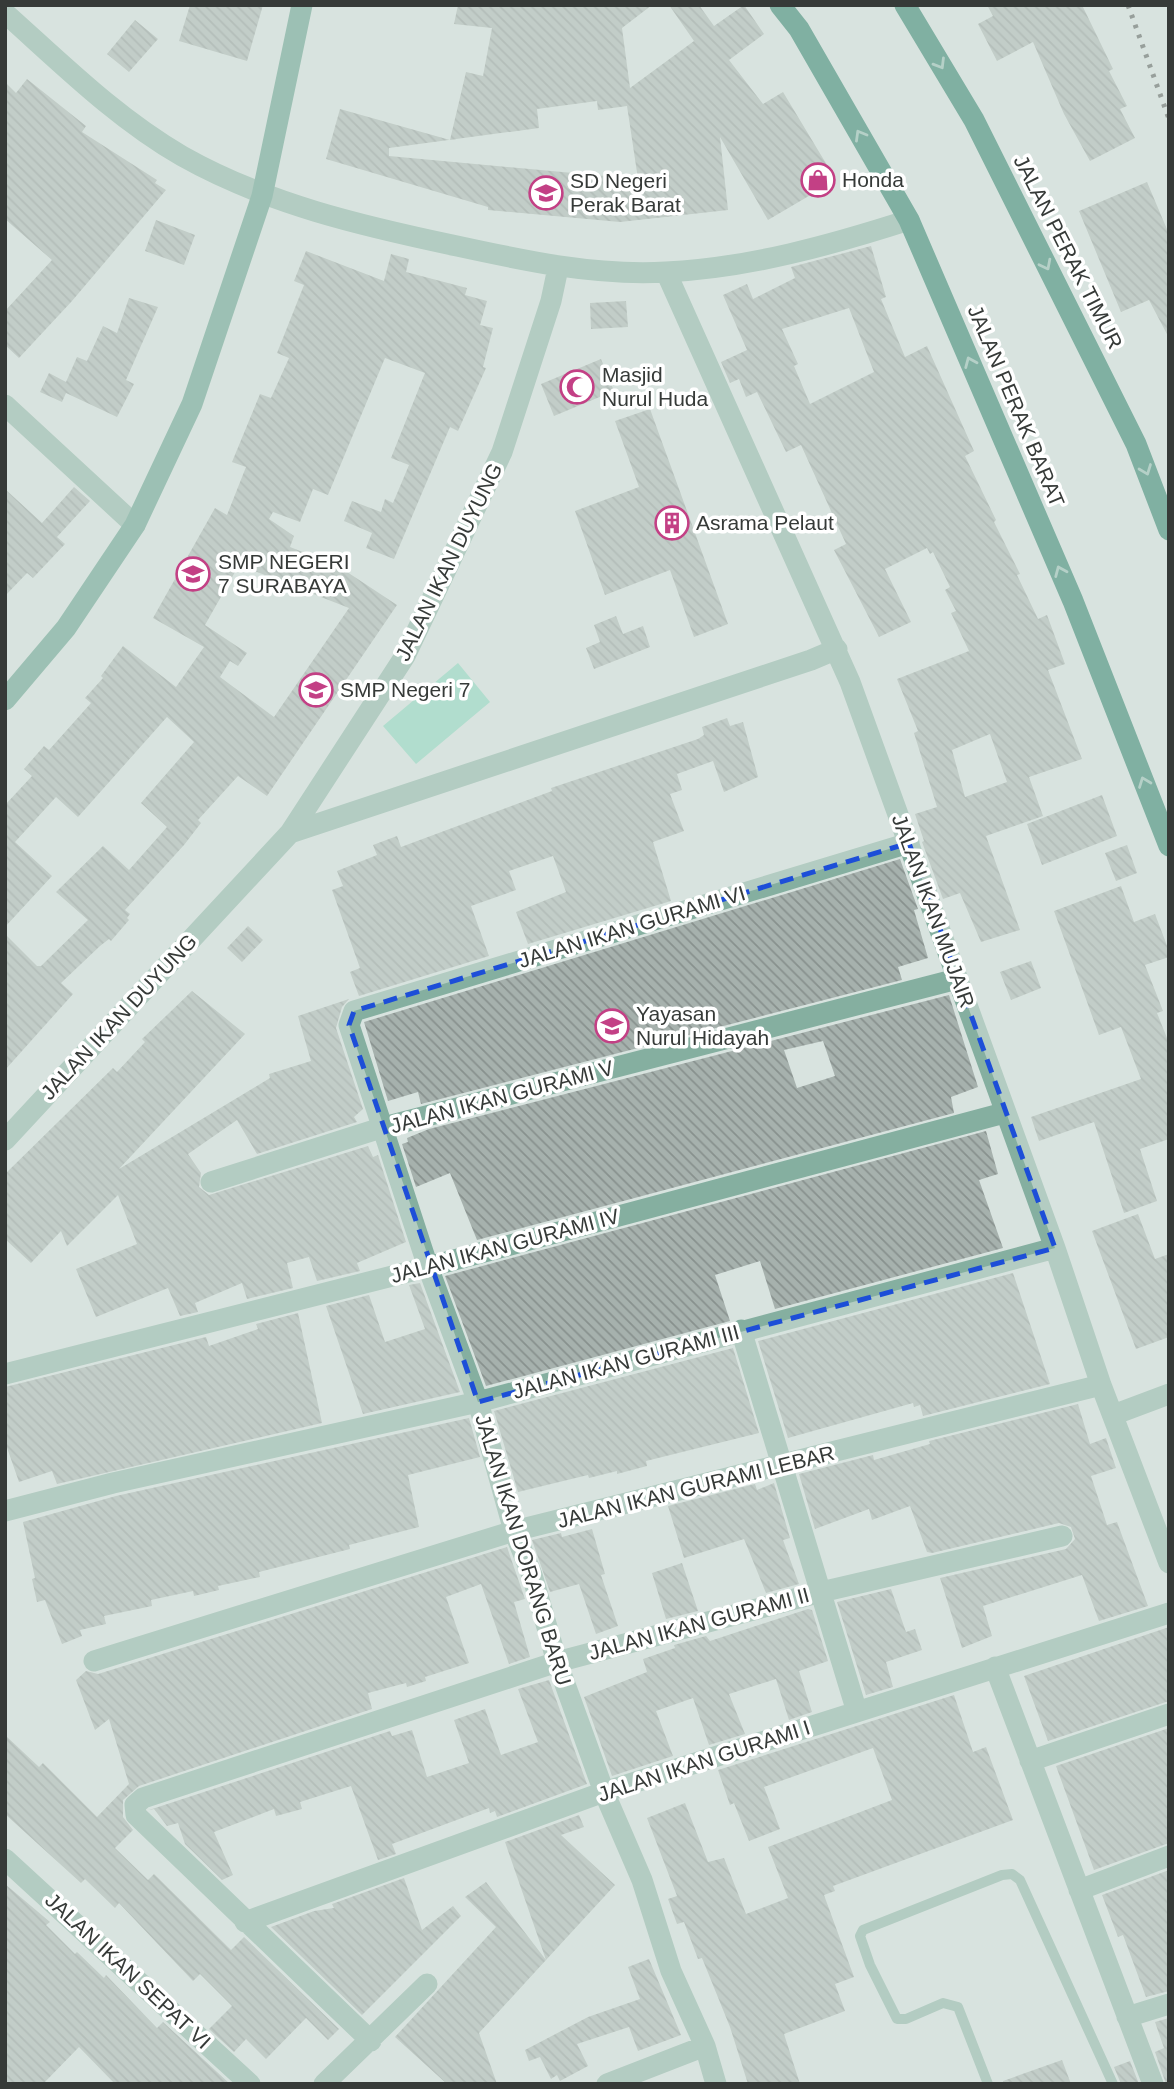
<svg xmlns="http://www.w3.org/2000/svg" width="1174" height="2089" font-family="Helvetica,sans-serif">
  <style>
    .pitch { fill: #80d6ba }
    .building { fill: url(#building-back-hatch); fill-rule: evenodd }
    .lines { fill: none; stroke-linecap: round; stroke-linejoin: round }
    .lane { stroke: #85afa0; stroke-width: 10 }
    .street { stroke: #85afa0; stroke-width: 21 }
    .secondary { stroke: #539681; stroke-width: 21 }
    .highway { stroke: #14715a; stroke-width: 21 }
    .rail { stroke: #484c4a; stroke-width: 5; stroke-dasharray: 3.5 7; stroke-linecap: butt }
    .oneway { stroke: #8ab8ac }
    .marked { fill: none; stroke: #1d4ed8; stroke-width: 5; stroke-dasharray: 14 9; stroke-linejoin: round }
    .labels { text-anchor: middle; stroke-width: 7; stroke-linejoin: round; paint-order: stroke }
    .poi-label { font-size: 21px; fill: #363a38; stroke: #fff; text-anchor: start }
    .street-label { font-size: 21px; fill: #363a38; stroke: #fff }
  </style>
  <defs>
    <pattern id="building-back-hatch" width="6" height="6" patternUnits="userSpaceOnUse" patternTransform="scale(1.75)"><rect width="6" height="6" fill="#a6b1ad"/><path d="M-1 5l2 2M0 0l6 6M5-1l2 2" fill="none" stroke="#88918e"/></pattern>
  </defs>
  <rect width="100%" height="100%" fill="#d8e3df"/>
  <path class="pitch" d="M 458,663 L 490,702 L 416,764 L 383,726 Z"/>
  <path class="building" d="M 190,5 L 263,5 L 247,61 L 179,41 Z
    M 458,5 L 652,5 L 622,28 L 630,88 L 694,41 L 669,5 L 699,5 L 714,26 L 744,5 L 764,34 L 729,60 L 763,104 L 783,92 L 836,180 L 768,220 L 720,137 L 728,210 L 620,222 L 488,210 L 488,207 L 326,159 L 340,109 L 450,140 L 466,72 L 483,76 L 492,28 L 454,24 ZM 597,101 L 598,110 L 627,106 L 638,179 L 389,156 L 389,148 L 539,128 L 537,109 Z
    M 987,5 L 1082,5 L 1113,69 L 1109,71 L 1127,106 L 1120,109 L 1135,138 L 1090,161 L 1064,114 L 1033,42 L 997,61 L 978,24 L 993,16 Z
    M 135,20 L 158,39 L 129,72 L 107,54 Z
    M 27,79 L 86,126 L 82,132 L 157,180 L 155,183 L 166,190 L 72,301 L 19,358 L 5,345 L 5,311 L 52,260 L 5,219 L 5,82 L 16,93 Z
    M 1147,182 L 1169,234 L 1169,338 L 1149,300 L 1121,312 L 1079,211 Z
    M 156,220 L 195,235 L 184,265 L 145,251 Z
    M 871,246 L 886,297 L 881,299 L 905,357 L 927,346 L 974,451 L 965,456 L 996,520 L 994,522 L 1020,574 L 1017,575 L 1038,619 L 1047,615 L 1065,664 L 1048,670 L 1082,759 L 1029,777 L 1043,816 L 986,836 L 1020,930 L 981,942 L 960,893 L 943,899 L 922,842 L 924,841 L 915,814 L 937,807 L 914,733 L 918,731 L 897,679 L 969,651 L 951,613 L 956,611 L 945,590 L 950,587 L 933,552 L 930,554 L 927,548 L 885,569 L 911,622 L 879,637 L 834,550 L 846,544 L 801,445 L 786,452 L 757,392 L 746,397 L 739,379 L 730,383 L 721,362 L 747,350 L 723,295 L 747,284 L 753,299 L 795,278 L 791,267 ZM 849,308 L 874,372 L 810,404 L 794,366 L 798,364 L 782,329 ZM 990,734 L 1007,782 L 965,797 L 952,750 Z
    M 306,251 L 384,281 L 391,254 L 409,259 L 406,272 L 467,288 L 465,295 L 487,301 L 480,325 L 493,328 L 483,367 L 486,368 L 458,431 L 450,427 L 394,559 L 366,548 L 372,533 L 344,521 L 352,501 L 381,512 L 385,499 L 393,503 L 409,465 L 391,458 L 425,373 L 385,358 L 328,495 L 313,489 L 300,522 L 273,512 L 269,519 L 294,536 L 290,547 L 338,566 L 397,605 L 267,796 L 238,776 L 198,820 L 201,823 L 184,845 L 125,910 L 130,914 L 127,918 L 129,920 L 111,941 L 109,939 L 100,946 L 61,983 L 73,994 L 5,1070 L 5,934 L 37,966 L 41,966 L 88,920 L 56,892 L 103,846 L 129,870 L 167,827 L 141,803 L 194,742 L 167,717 L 78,817 L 56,797 L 15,842 L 52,876 L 5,927 L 5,805 L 32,776 L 24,769 L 44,746 L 49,750 L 91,703 L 85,698 L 103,678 L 101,676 L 123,646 L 176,687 L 204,647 L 153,618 L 215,508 L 227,515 L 246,467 L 232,462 L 260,394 L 271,398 L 289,358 L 277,353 L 304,285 L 294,281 ZM 239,565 L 349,608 L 274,717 L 220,677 L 230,661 L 238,666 L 247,653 L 205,625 Z
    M 129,298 L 158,307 L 126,380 L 134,384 L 117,417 L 66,393 L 62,402 L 40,392 L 49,373 L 66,382 L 77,357 L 87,361 L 103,326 L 117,333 Z
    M 626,301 L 628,327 L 591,329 L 590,303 Z
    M 601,359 L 614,391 L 554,416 L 541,384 Z
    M 650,409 L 728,624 L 694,637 L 670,570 L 605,595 L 575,511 L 639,487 L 615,421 Z
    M 74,487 L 90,501 L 57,537 L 65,544 L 33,578 L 27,573 L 5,596 L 5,489 L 42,523 Z
    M 616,616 L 623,634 L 643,626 L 650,647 L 594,669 L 586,648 L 600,642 L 594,625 Z
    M 727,718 L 730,726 L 743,722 L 758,777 L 724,792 L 713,761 L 677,774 L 682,790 L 670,794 L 684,831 L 653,842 L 671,901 L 528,944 L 516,912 L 566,892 L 553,856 L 509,871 L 516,890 L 471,906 L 489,956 L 359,996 L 350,972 L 360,968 L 332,890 L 343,886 L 337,871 L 377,855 L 373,845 L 397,836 L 401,847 L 552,791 L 551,788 L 698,739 L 704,735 L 702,727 Z
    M 1102,795 L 1117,836 L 1042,865 L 1027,824 Z
    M 1127,845 L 1137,873 L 1116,881 L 1105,853 Z
    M 900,859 L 918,909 L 914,910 L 928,958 L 898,967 L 902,980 L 421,1104 L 418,1092 L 388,1101 L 364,1022 Z
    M 1121,886 L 1134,922 L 1155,914 L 1169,951 L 1169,957 L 1145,965 L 1163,1011 L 1157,1013 L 1169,1043 L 1169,1139 L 1140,1149 L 1157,1201 L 1124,1213 L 1094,1122 L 1039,1141 L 1031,1117 L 1141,1079 L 1121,1027 L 1099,1035 L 1054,911 Z
    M 248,926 L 263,940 L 242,962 L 227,948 Z
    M 1031,961 L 1041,988 L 1011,1000 L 1000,972 Z
    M 192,991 L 245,1034 L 119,1169 L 270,1078 L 269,1074 L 311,1061 L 298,1016 L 349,999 L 342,1007 L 336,1028 L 363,1109 L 354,1117 L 357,1122 L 257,1154 L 237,1120 L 188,1154 L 201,1173 L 199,1187 L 209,1195 L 368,1146 L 373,1157 L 378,1155 L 406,1242 L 357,1263 L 360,1271 L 317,1281 L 309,1257 L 287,1263 L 293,1288 L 247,1299 L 242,1283 L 195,1303 L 198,1312 L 180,1316 L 168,1288 L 96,1317 L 76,1269 L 137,1244 L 118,1195 L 67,1246 L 61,1231 L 31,1263 L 5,1239 L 5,1174 L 113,1068 L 117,1072 L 145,1042 L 142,1039 Z
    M 949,995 L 978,1087 L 951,1097 L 954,1113 L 477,1240 L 450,1173 L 416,1187 L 402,1144 L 408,1142 L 407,1138 L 429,1129 ZM 823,1041 L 835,1076 L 797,1088 L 784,1050 Z
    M 986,1131 L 998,1174 L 979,1180 L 1003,1248 L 775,1309 L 760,1261 L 715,1275 L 730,1321 L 486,1386 L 445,1276 Z
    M 1138,1214 L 1155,1259 L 1169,1254 L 1169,1337 L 1136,1349 L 1092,1231 Z
    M 1013,1273 L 1050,1384 L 923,1416 L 920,1405 L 914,1407 L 913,1403 L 788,1438 L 758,1341 Z
    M 420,1283 L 460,1392 L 363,1414 L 326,1306 L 369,1295 L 385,1342 L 425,1329 L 409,1285 Z
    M 298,1313 L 322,1423 L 57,1484 L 52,1471 L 19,1482 L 5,1442 L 5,1387 L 206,1337 L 209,1346 L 258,1329 L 256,1324 Z
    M 733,1348 L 759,1433 L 646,1461 L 647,1466 L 617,1474 L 617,1471 L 589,1478 L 588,1475 L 518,1492 L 494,1411 Z
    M 1078,1404 L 1090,1444 L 1106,1438 L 1116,1468 L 1091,1476 L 1107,1525 L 1117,1522 L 1148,1606 L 1099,1621 L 1082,1575 L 983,1606 L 992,1636 L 962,1648 L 940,1578 L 1066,1549 L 1075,1539 L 1071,1527 L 1059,1523 L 932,1553 L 927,1552 L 910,1506 L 872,1520 L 869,1509 L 815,1529 L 799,1474 L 873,1455 L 874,1460 L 930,1444 L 929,1441 Z
    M 469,1418 L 480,1457 L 408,1475 L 419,1527 L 349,1545 L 350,1549 L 259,1572 L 260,1577 L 218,1586 L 219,1590 L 194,1596 L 193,1591 L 151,1600 L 152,1606 L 104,1616 L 106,1624 L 80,1630 L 82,1636 L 62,1644 L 45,1600 L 37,1602 L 32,1579 L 35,1578 L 23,1522 L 116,1496 Z
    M 774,1483 L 790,1538 L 783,1540 L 799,1584 L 766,1593 L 744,1539 L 684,1558 L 668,1506 L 755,1484 L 757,1490 Z
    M 592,1529 L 605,1574 L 601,1575 L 618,1626 L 596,1634 L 579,1584 L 550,1592 L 532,1540 L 561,1533 L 562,1537 Z
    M 507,1547 L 525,1599 L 514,1602 L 530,1657 L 509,1664 L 481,1584 L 446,1597 L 469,1663 L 425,1677 L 426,1681 L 407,1687 L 406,1683 L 368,1693 L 372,1709 L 139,1786 L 123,1800 L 123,1817 L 133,1830 L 115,1848 L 148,1880 L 154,1874 L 231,1950 L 244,1937 L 339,2029 L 328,2040 L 306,2018 L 266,2059 L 246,2039 L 234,2052 L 209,2029 L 232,2006 L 200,1974 L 193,1981 L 119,1903 L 115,1908 L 85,1879 L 81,1883 L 5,1814 L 5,1735 L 39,1767 L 43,1763 L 97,1817 L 129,1784 L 109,1719 L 95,1730 L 76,1680 L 86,1671 L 98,1674 Z
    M 682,1563 L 698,1611 L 666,1619 L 652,1573 Z
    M 891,1589 L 906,1632 L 915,1629 L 922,1650 L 886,1662 L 893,1687 L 866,1695 L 837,1602 Z
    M 808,1609 L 812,1610 L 828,1661 L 799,1671 L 812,1712 L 789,1720 L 776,1679 L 729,1694 L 745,1734 L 709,1745 L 693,1698 L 656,1711 L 673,1756 L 612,1776 L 584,1697 L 647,1672 L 643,1659 L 675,1648 L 674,1645 L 706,1636 L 710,1641 Z
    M 1169,1627 L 1169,1701 L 1048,1741 L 1024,1676 Z
    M 549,1680 L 587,1784 L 497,1817 L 495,1811 L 490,1813 L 489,1808 L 392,1844 L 396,1854 L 378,1860 L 351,1786 L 300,1802 L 302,1809 L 276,1816 L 274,1809 L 214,1832 L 233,1875 L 222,1880 L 185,1844 L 178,1823 L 167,1826 L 154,1809 L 149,1810 L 390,1731 L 392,1736 L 412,1730 L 427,1777 L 469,1763 L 454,1720 L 485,1709 L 501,1755 L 538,1742 L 518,1689 Z
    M 954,1695 L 973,1752 L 986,1747 L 1013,1820 L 833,1886 L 835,1891 L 824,1895 L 854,1977 L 835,1984 L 845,2011 L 784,2034 L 800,2084 L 748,2084 L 730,2027 L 702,1958 L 698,1959 L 684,1922 L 677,1924 L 668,1899 L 677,1896 L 647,1818 L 685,1803 L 708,1862 L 724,1858 L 746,1914 L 788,1898 L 768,1847 L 892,1800 L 873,1748 L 764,1787 L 780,1829 L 749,1841 L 734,1803 L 730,1805 L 718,1770 Z
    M 1169,1728 L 1169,1843 L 1094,1870 L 1056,1766 Z
    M 579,1815 L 584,1827 L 561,1835 L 615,1885 L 546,1960 L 505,1842 Z
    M 1169,1870 L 1169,1991 L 1146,1997 L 1123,1935 L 1118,1937 L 1102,1895 Z
    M 404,1878 L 422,1930 L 453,1906 L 461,1916 L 362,2015 L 271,1927 L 314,1911 L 334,1908 L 332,1904 Z
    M 486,1882 L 546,1960 L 479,2033 L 497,2084 L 447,2084 L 395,2037 L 496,1927 L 465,1897 Z
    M 5,1884 L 50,1922 L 46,1925 L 75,1954 L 77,1952 L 104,1978 L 106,1975 L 157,2028 L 163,2022 L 230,2084 L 115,2084 L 79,2047 L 43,2084 L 5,2084 Z
    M 649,1959 L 681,2035 L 638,2051 L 629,2027 L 577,2044 L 588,2066 L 560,2081 L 557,2075 L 551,2079 L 540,2057 L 529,2061 L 525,2050 L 588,2017 L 640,1999 L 628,1967 Z
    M 1169,2018 L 1169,2084 L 1166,2084 L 1155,2052 L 1164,2048 L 1155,2022 Z
    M 1062,2060 L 1071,2084 L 1003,2084 L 1003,2081 Z
    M 1130,2061 L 1139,2084 L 1121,2084 L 1114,2067 Z"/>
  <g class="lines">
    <path class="lane" d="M 988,2084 L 958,2007 L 943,2003 L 906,2019 L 897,2019 L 870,1965 L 860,1936 L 863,1930 L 1002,1875 L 1012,1874 L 1020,1880 L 1113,2084"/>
    <path class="street" d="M 5,13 C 61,63 116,118 182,156 C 267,204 362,226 457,246 C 526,261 595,276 666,272 C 749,268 831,245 909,220
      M 666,272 L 850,682 L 1055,1248 L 1101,1385 L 1169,1563
      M 5,405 L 135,525
      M 290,833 L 811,660 L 837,649
      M 5,1140 L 290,833 L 405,656 L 502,452 L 551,301 L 558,268
      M 211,1182 L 384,1127 L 957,979
      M 741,1330 L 857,1712
      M 5,1374 L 428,1267 L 1004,1113
      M 1113,1415 L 1169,1394
      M 5,1511 L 113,1483 L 478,1402 L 1055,1248
      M 94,1661 L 514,1531 L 1101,1385
      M 995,1667 L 1153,2084
      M 1030,1761 L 1169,1714
      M 5,1859 L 250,2084
      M 1079,1890 L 1169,1856
      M 245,1922 L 604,1792 L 1169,1613
      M 1127,2017 L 1169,2004
      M 371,2041 L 136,1815 L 135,1805 L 143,1798 L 557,1662 L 821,1592 L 1062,1536
      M 324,2084 L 427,1984
      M 607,2084 L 705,2046
      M 716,2084 L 705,2046 L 671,1971 L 642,1880 L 604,1792 L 557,1662 L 532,1575 L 514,1531 L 478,1402 L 428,1267 L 349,1025 L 354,1011 L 909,843"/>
    <path class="secondary" d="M 5,700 L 66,628 L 135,525 L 192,404 L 262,196 L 302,5"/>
    <path class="highway" d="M 780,5 L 799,29 L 909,220 L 1073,601 L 1169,846
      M 905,5 L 974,120 L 1136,444 L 1169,530"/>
    <path class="rail" d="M 1128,5 L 1169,119"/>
  </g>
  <defs><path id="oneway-chevron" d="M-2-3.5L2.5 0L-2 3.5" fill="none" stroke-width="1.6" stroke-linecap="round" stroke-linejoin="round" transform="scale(1.75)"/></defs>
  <g class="oneway">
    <use href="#oneway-chevron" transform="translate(940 64) rotate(59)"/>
    <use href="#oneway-chevron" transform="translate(860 135) rotate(-120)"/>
    <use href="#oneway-chevron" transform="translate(1046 265) rotate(63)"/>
    <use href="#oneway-chevron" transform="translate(970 362) rotate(-113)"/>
    <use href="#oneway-chevron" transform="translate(1146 470) rotate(69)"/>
    <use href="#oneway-chevron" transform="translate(1060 571) rotate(-113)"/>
    <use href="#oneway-chevron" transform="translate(1144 782) rotate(-111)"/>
  </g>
  <path d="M0 0H1174V2089H0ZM 909,843 L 1055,1248 L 478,1402 L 349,1025 L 354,1011 Z" fill="#d8e3df" fill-opacity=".55" fill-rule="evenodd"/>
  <path class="marked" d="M 909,843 L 1055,1248 L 478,1402 L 349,1025 L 354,1011 Z"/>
  <defs>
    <symbol id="shop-ring" viewBox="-11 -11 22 22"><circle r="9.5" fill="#fff" stroke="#c34085" stroke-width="1.5"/><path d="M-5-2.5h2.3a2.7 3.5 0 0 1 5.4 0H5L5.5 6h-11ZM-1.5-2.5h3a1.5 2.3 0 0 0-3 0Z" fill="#c34085"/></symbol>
    <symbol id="school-ring" viewBox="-11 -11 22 22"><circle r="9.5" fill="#fff" stroke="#c34085" stroke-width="1.5"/><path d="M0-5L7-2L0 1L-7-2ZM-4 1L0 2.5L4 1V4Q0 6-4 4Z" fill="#c34085"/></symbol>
    <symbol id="mosque-ring" viewBox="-11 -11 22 22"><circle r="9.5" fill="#fff" stroke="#c34085" stroke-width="1.5"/><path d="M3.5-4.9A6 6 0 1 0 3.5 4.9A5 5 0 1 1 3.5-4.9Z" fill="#c34085"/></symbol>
    <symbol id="building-ring" viewBox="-11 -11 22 22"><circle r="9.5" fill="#fff" stroke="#c34085" stroke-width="1.5"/><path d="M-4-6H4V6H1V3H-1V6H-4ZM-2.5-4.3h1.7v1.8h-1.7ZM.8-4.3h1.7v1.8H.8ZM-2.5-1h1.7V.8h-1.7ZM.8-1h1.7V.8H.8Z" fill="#c34085"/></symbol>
  </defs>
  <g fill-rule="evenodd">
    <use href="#shop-ring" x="799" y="161" width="38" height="38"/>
    <use href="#school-ring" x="527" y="174" width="38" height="38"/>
    <use href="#mosque-ring" x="558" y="368" width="38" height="38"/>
    <use href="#building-ring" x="653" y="504" width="38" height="38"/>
    <use href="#school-ring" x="174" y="555" width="38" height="38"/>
    <use href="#school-ring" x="297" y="671" width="38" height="38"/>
    <use href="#school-ring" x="593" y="1007" width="38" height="38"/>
  </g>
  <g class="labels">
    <g class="poi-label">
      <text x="842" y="187">Honda</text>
      <text x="570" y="188">SD Negeri<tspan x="570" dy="24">Perak Barat</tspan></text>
      <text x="602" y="382">Masjid<tspan x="602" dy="24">Nurul Huda</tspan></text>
      <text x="696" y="530">Asrama Pelaut</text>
      <text x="218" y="569">SMP NEGERI<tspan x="218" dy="24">7 SURABAYA</tspan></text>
      <text x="340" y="697">SMP Negeri 7</text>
      <text x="636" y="1021">Yayasan<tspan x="636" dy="24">Nurul Hidayah</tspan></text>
    </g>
    <g class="street-label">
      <text transform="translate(1068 252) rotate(63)" y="7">JALAN PERAK TIMUR</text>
      <text transform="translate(1016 406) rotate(67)" y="7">JALAN PERAK BARAT</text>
      <text transform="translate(449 562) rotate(-64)" y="7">JALAN IKAN DUYUNG</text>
      <text transform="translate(933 911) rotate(70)" y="7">JALAN IKAN MUJAIR</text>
      <text transform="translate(632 927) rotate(-17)" y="7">JALAN IKAN GURAMI VI</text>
      <text transform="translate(119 1017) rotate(-47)" y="7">JALAN IKAN DUYUNG</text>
      <text transform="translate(502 1097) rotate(-15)" y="7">JALAN IKAN GURAMI V</text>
      <text transform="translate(505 1246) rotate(-15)" y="7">JALAN IKAN GURAMI IV</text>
      <text transform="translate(626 1362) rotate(-15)" y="7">JALAN IKAN GURAMI III</text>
      <text transform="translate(696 1487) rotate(-14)" y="7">JALAN IKAN GURAMI LEBAR</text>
      <text transform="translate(523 1550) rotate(73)" y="7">JALAN IKAN DORANG BARU</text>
      <text transform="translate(699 1624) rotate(-15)" y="7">JALAN IKAN GURAMI II</text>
      <text transform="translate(704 1761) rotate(-18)" y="7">JALAN IKAN GURAMI I</text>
      <text transform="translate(128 1971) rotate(43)" y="7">JALAN IKAN SEPAT VI</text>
    </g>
  </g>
  <rect width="1174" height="2089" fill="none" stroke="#363a38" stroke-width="14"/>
</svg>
